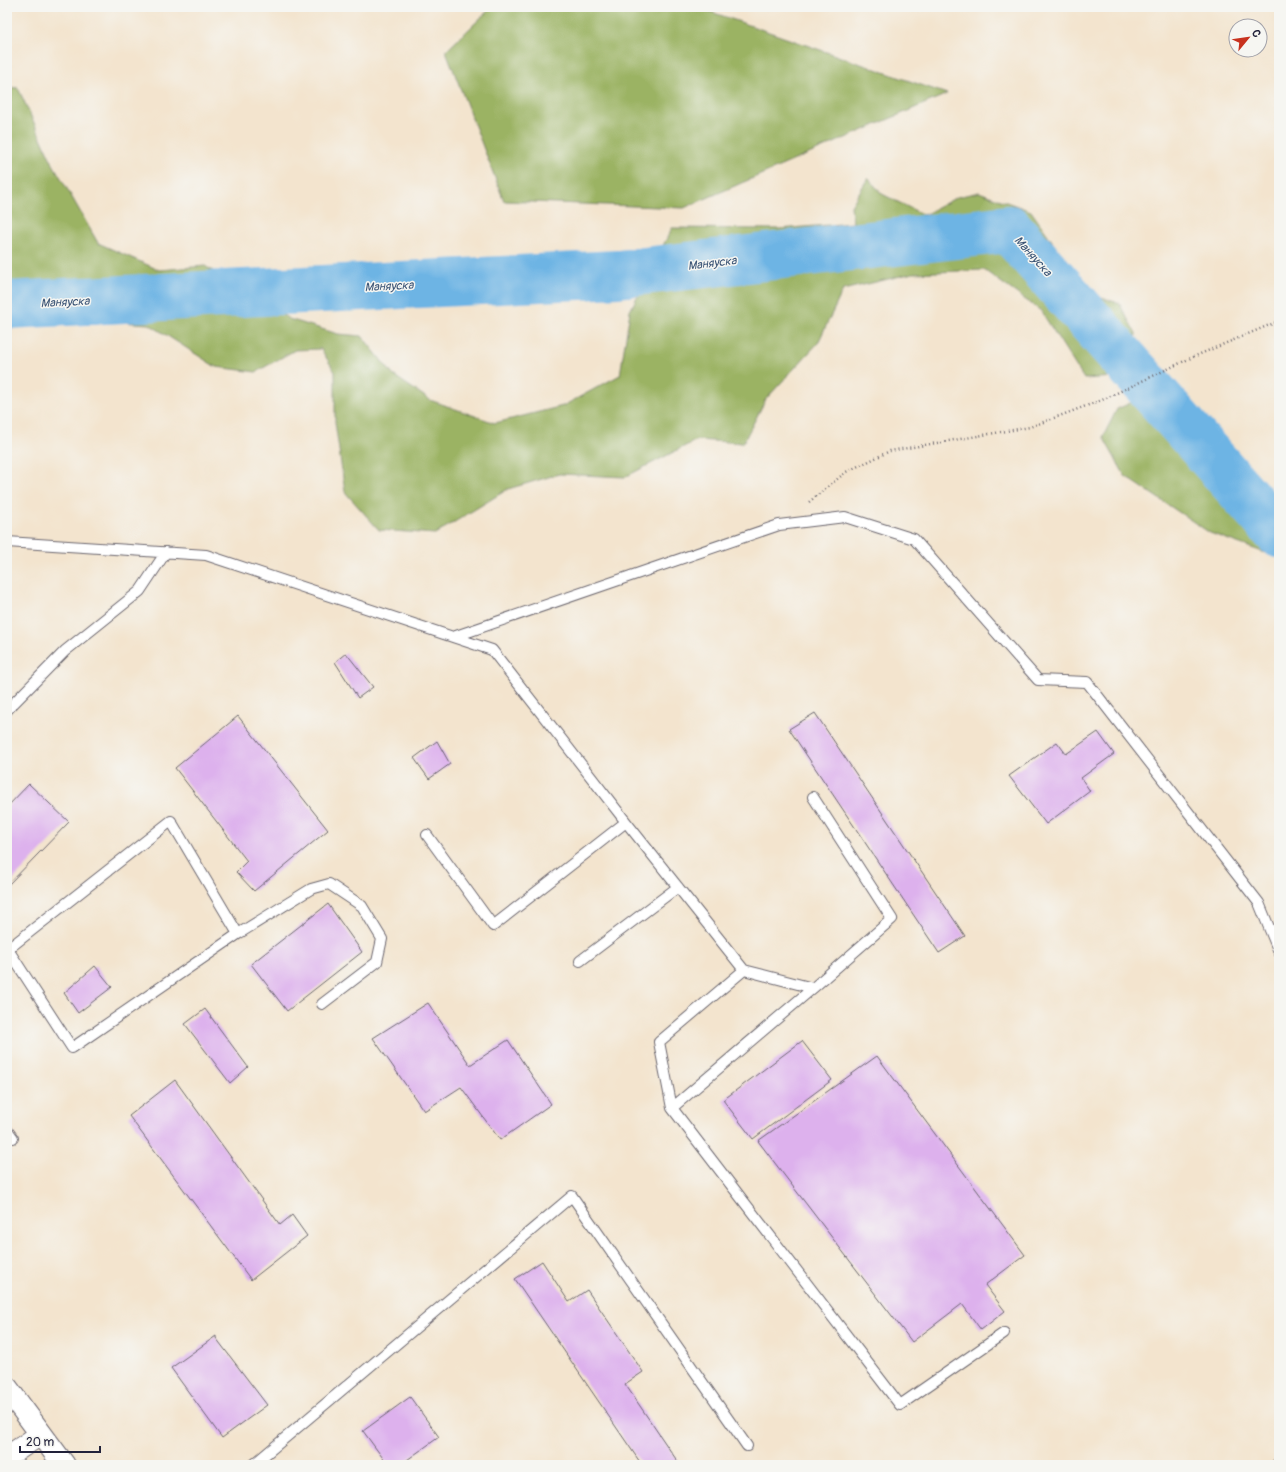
<svg xmlns="http://www.w3.org/2000/svg" width="1286" height="1472" font-family="Pangolin,sans-serif">
  <style>
    .forest { fill: #9bb364; stroke: #5e6a50 }
    .lines { fill: none; stroke-linecap: round; stroke-linejoin: round }
    .river { stroke: #6db4e4; stroke-width: 48 }
    .building { fill: #ddb1ed }
    .service-casing { stroke: #6b666e; stroke-width: 12 }
    .minor-casing { stroke: #6b666e; stroke-width: 23 }
    .secondary-casing { stroke: #6b666e; stroke-width: 24 }
    .path { stroke: #6b666e; stroke-width: 2.5; stroke-dasharray: 1 3; stroke-linecap: butt }
    .service { stroke: #fff; stroke-width: 10 }
    .minor { stroke: #fff; stroke-width: 21 }
    .secondary { stroke: #fff; stroke-width: 22 }
    .labels { text-anchor: middle; stroke-width: 3; stroke-linejoin: round; paint-order: stroke }
    .water-label { font-size: 12px; font-style: italic; fill: #3c5576; stroke: #f6f6f2 }
  </style>
  <rect width="100%" height="100%" fill="#f6f6f2"/>
  <filter id="ink" filterUnits="userSpaceOnUse"><feTurbulence type="fractalNoise" baseFrequency=".025" numOctaves="2"/><feDisplacementMap in="SourceGraphic" scale="8" xChannelSelector="R" yChannelSelector="G"/><feConvolveMatrix kernelMatrix="1 2 1 2 8 2 1 2 1" color-interpolation-filters="sRGB"/></filter>
  <filter id="wash" filterUnits="userSpaceOnUse"><feTurbulence type="fractalNoise" baseFrequency=".012" numOctaves="4" result="noise"/><feDisplacementMap in="SourceGraphic" scale="16" xChannelSelector="R" yChannelSelector="G"/><feGaussianBlur stdDeviation="0.9" result="paint"/><feColorMatrix in="noise" values="0 0 0 0 0 0 0 0 0 0 0 0 0 0 0 0 0 1.4 0 .05"/><feComposite in="paint" operator="in"/></filter>
  <g filter="url(#wash)">
    <rect width="100%" height="100%" fill="#f3e4ce"/>
    <path class="forest" d="M 492,7 L 697,7 L 947,94 L 684,208 L 504,201 L 446,51 Z
      M 7,87 L 18,88 L 53,164 L 98,243 L 159,270 L 205,266 L 289,319 L 338,334 L 362,336 L 393,375 L 430,400 L 495,423 L 563,406 L 620,375 L 630,311 L 672,228 L 779,229 L 853,223 L 851,206 L 868,178 L 882,194 L 924,215 L 957,197 L 979,192 L 1031,211 L 1052,241 L 1068,282 L 1091,295 L 1119,303 L 1136,334 L 1135,354 L 1124,372 L 1115,377 L 1084,379 L 1041,311 L 984,270 L 913,273 L 843,290 L 818,343 L 766,399 L 743,443 L 697,440 L 625,477 L 559,474 L 508,489 L 435,534 L 379,530 L 345,492 L 335,422 L 335,372 L 321,349 L 295,350 L 256,372 L 216,367 L 149,324 L 77,319 L 7,327 L 7,255 L 10,232 L 7,224 Z
      M 1166,387 L 1178,389 L 1187,405 L 1184,449 L 1199,476 L 1279,505 L 1279,558 L 1210,533 L 1125,476 L 1103,437 L 1117,409 Z"/>
    <g class="lines">
      <path class="river" d="M 7,305 L 618,274 L 1009,229 L 1279,534"/>
    </g>
    <g id="blocks">
      <path class="building" d="M 346,653 L 373,687 L 358,698 L 335,662 Z
        M 815,713 L 965,936 L 939,953 L 789,729 Z
        M 238,716 L 328,830 L 254,891 L 236,872 L 247,861 L 175,768 Z
        M 1098,732 L 1114,754 L 1081,778 L 1090,791 L 1046,824 L 1009,776 L 1057,742 L 1066,754 Z
        M 437,741 L 450,764 L 429,779 L 414,758 Z
        M 29,784 L 69,822 L 7,886 L 7,807 Z
        M 328,904 L 362,952 L 287,1011 L 251,964 Z
        M 95,966 L 112,987 L 78,1013 L 64,993 Z
        M 428,1003 L 470,1065 L 508,1040 L 551,1104 L 500,1140 L 461,1087 L 424,1111 L 373,1038 Z
        M 205,1009 L 248,1067 L 230,1083 L 185,1024 Z
        M 802,1041 L 832,1080 L 753,1139 L 723,1100 Z
        M 877,1056 L 1025,1255 L 985,1285 L 1005,1311 L 981,1330 L 962,1304 L 912,1342 L 758,1141 Z
        M 175,1080 L 280,1225 L 292,1215 L 307,1236 L 251,1280 L 129,1116 Z
        M 542,1261 L 569,1302 L 587,1290 L 643,1372 L 625,1384 L 680,1465 L 642,1465 L 515,1279 Z
        M 216,1336 L 216,1338 L 267,1405 L 222,1438 L 171,1368 Z
        M 410,1397 L 439,1437 L 400,1465 L 388,1465 L 363,1431 Z"/>
    </g>
  </g>
  <g filter="url(#ink)">
    <use href="#blocks" fill-opacity="0" stroke="#6b666e" stroke-width="1"/>
    <g class="lines">
      <defs>
        <path id="service" d="M 7,542 L 206,555 L 492,650 L 626,822 L 493,926 L 427,835
          M 453,637 L 779,525 L 845,517 L 914,539 L 1038,680 L 1087,682 L 1259,903 L 1279,952
          M 7,710 L 65,651 L 140,591 L 166,552
          M 626,822 L 744,970 L 813,988 L 892,919 L 813,797
          M 7,948 L 72,1048 L 238,934 L 311,889 L 329,884 L 362,906 L 382,939 L 377,962 L 322,1004
          M 8,949 L 171,821 L 238,934
          M 580,961 L 678,887
          M 744,970 L 659,1042 L 672,1108 L 900,1405 L 1004,1333
          M 672,1108 L 813,988
          M 7,1130 L 13,1138
          M 253,1465 L 572,1196 L 747,1446
          M 1276,1465 L 1279,1463"/>
        <path id="minor" d="M 7,1457 L 41,1434"/>
        <path id="secondary" d="M 7,1388 L 64,1465"/>
      </defs>
      <use href="#service" class="service-casing"/>
      <use href="#minor" class="minor-casing"/>
      <use href="#secondary" class="secondary-casing"/>
      <path class="path" d="M 809,502 L 846,472 L 890,451 L 1030,427 L 1102,400 L 1193,357 L 1279,321"/>
      <use href="#service" class="service"/>
      <use href="#minor" class="minor"/>
      <use href="#secondary" class="secondary"/>
    </g>
  </g>
  <g class="labels">
    <g class="water-label">
      <text transform="translate(1033 256) rotate(48)" y="4">Маняуска</text>
      <text transform="translate(712 263) rotate(-7)" y="4">Маняуска</text>
      <text transform="translate(389 286) rotate(-3)" y="4">Маняуска</text>
      <text transform="translate(65 302) rotate(-3)" y="4">Маняуска</text>
    </g>
  </g>
  <rect width="1286" height="1472" fill="none" stroke="#f6f6f2" stroke-width="24"/>
  <g transform="translate(1248 38) rotate(61)"><circle r="19" fill="#f6f6f2" stroke="#a1a1a9"/>
  <path d="M0-3L7 15L0 10L-7 15Z" fill="#c8321e"/>
  <text y="-6" font-size="11" font-weight="bold" text-anchor="middle" fill="#22223b">С</text>
  </g>
  <path d="M20 1446v6h80v-6" fill="none" stroke="#22223b" stroke-width="2"/>
  <text x="26" y="1446" font-size="12" fill="#22223b" stroke="#f6f6f2" stroke-width="3" paint-order="stroke">20 m</text>
</svg>
